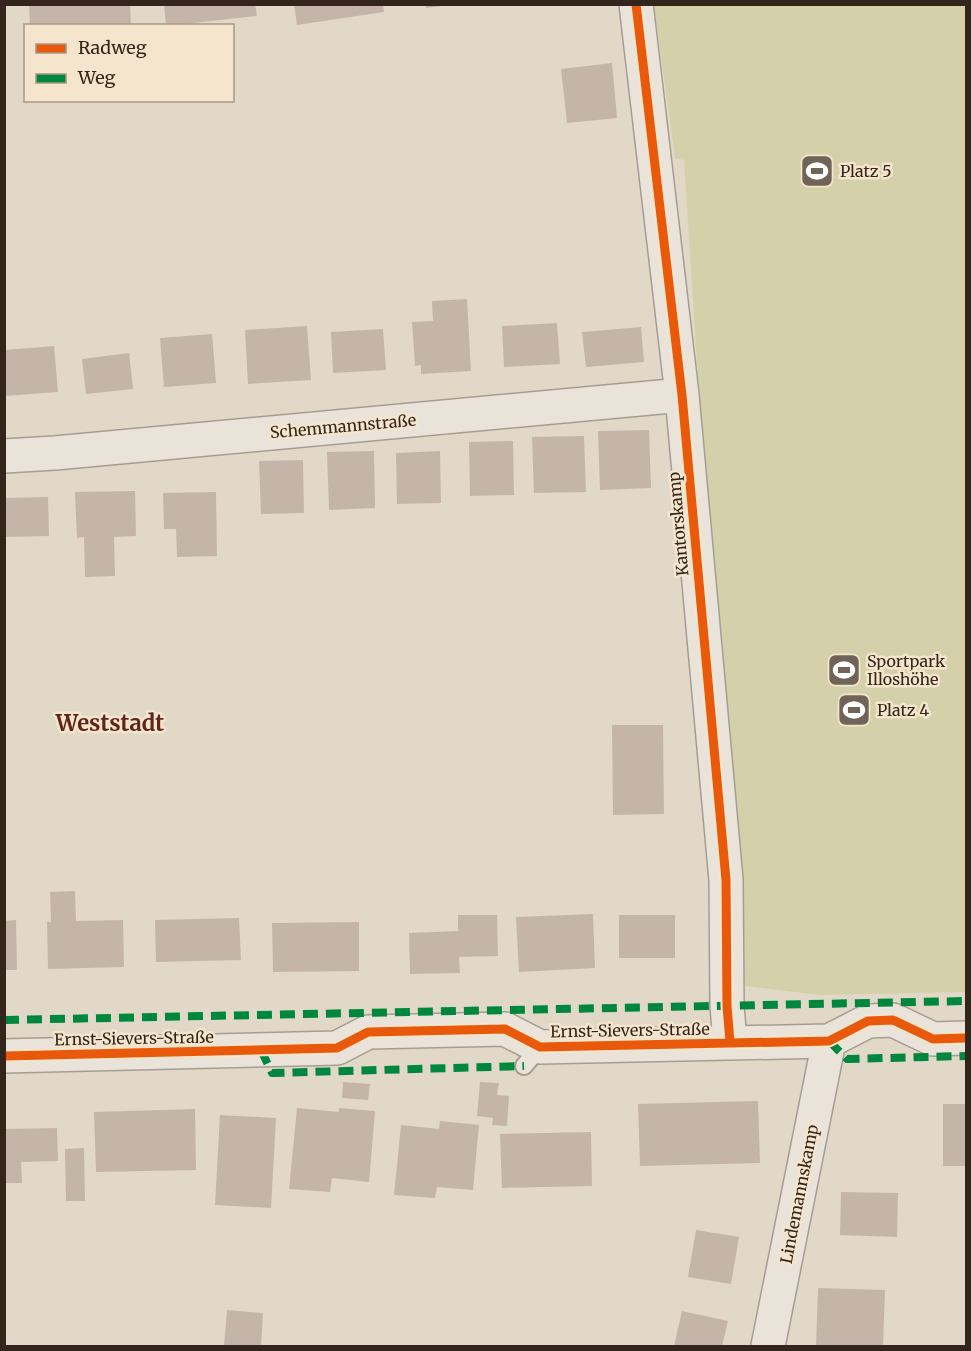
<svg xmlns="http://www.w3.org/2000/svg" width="971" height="1351" font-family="Merriweather,serif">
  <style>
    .green { fill: #d4d0aa }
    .building { fill: #c5b5a9 }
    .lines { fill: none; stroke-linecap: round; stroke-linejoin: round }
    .lane-casing { stroke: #a69d92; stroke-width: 20 }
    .street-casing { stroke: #a69d92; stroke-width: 36 }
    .lane { stroke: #eae3d9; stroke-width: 16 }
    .street { stroke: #eae3d9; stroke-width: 33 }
    .quiet { stroke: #00873e; stroke-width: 8; stroke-dasharray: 15 8; stroke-linecap: butt }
    .cycleway-casing { stroke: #f4e5cc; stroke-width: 13 }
    .cycleway { stroke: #e8590c; stroke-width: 9 }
    .labels { text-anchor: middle; stroke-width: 5; stroke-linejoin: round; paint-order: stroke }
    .poi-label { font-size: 16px; fill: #33251b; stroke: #f4e5cc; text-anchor: start }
    .street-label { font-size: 16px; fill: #33251b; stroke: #f4e5cc }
    .district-label { font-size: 22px; font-weight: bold; fill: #5f241b; stroke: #f4e5cc }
  </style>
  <rect width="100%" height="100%" fill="#e2d8c8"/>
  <path class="green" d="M 654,5 L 966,5 L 966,992 L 820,995 L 745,986 L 699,394 L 684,160 L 675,158 Z"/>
  <path class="building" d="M 29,4 L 130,4 L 131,26 L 30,26 Z
    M 164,4 L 255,4 L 257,16 L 166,26 Z
    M 294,4 L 383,4 L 384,12 L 297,25 Z
    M 426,4 L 441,4 L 441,6 L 426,8 Z
    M 612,63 L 617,118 L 567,123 L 561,69 Z
    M 467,299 L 471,371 L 421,374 L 421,365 L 415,366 L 412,322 L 433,321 L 432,301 Z
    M 557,323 L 560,364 L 504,367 L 502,326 Z
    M 307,326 L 311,380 L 248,384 L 245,330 Z
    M 641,327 L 644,362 L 586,367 L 582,332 Z
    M 383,329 L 386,370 L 333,373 L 331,332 Z
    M 212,334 L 216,383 L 164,387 L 160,338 Z
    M 54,346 L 58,392 L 4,396 L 4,350 Z
    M 129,353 L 133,389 L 86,394 L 82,359 Z
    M 649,430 L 651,488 L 600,490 L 598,431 Z
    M 584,436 L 586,492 L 534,493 L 532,437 Z
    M 513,441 L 514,495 L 470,496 L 469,442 Z
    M 374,451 L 375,508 L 329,510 L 327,452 Z
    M 440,451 L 441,503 L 397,504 L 396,453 Z
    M 303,460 L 304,513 L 261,514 L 259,461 Z
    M 135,491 L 136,536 L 114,537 L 115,576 L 85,577 L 84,537 L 77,538 L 75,492 Z
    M 216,492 L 217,556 L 177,557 L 176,529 L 164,529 L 163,493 Z
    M 48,497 L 49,536 L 4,537 L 4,498 Z
    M 612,725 L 663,725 L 664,814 L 613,815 Z
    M 75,891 L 76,921 L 123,920 L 124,967 L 48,969 L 47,922 L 51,922 L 50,892 Z
    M 593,914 L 595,968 L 519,972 L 516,917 Z
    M 458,915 L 497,915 L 498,956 L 459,957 L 460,973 L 410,974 L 409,933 L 458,931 Z
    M 619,915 L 675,915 L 675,958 L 619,958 Z
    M 239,918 L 241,960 L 156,962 L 155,920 Z
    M 16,920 L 17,970 L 4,970 L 4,921 Z
    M 359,922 L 359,971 L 273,972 L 272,923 Z
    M 343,1082 L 370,1084 L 368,1100 L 342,1098 Z
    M 480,1082 L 499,1083 L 497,1095 L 509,1096 L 507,1126 L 492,1125 L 493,1118 L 477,1116 Z
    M 758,1101 L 760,1163 L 640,1166 L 638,1104 Z
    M 943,1104 L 966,1104 L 966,1166 L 943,1166 Z
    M 297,1108 L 339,1112 L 339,1108 L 375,1111 L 369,1182 L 332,1178 L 330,1192 L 289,1189 Z
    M 195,1109 L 196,1170 L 96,1172 L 94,1112 Z
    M 220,1115 L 276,1118 L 271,1208 L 215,1205 Z
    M 440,1121 L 479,1125 L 473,1190 L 437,1187 L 435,1198 L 394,1195 L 401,1125 L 439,1129 Z
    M 57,1128 L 58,1161 L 21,1162 L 22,1183 L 4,1183 L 4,1129 Z
    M 591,1132 L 592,1186 L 502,1188 L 500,1134 Z
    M 84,1148 L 85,1201 L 66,1201 L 65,1149 Z
    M 841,1192 L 898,1193 L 897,1237 L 840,1235 Z
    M 696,1230 L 739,1237 L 731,1284 L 688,1277 Z
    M 818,1288 L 885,1290 L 883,1346 L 816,1346 Z
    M 227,1310 L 263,1313 L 261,1346 L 224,1346 Z
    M 682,1311 L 728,1321 L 722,1346 L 674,1346 Z"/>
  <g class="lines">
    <defs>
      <path id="lane" d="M 524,1066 L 540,1047"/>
      <path id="street" d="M 636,4 L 682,395 L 726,880 L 727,1006 L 730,1042
        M 4,456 L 55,453 L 682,395
        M 4,1056 L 337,1048 L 368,1032 L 505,1029 L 540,1047 L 829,1041 L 868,1021 L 893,1020 L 933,1039 L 966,1038
        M 768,1346 L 829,1041"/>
    </defs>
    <use href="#lane" class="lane-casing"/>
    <use href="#street" class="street-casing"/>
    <use href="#lane" class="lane"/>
    <use href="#street" class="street"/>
    <path class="quiet" d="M 4,1020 L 966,1001
      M 829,1041 L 847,1059 L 966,1056
      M 261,1050 L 272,1073 L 524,1066"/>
    <defs>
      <path id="cycleway" d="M 636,4 L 682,395 L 726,880 L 727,1006 L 730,1042
        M 4,1056 L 337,1048 L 368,1032 L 505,1029 L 540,1047 L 829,1041 L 868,1021 L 893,1020 L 933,1039 L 966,1038"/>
    </defs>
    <use href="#cycleway" class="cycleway-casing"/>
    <use href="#cycleway" class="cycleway"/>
  </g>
  <defs>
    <symbol id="stadium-square" viewBox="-11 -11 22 22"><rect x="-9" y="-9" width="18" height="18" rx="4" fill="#706458" stroke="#f4e5cc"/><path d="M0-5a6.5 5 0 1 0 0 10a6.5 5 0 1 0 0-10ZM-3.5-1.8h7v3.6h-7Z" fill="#fff"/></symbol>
  </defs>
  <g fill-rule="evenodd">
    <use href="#stadium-square" x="798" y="152" width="38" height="38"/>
    <use href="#stadium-square" x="825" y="651" width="38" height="38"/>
    <use href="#stadium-square" x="835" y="691" width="38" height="38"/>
  </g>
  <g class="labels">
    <g class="poi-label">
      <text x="840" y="177">Platz 5</text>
      <text x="867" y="667">Sportpark<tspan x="867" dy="18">Illoshöhe</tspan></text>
      <text x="877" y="716">Platz 4</text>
    </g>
    <g class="street-label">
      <text transform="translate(343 426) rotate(-5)" y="6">Schemmannstraße</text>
      <text transform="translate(678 524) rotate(-95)" y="6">Kantorskamp</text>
      <text transform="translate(630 1030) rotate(-1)" y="6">Ernst-Sievers-Straße</text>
      <text transform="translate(134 1038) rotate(-1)" y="6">Ernst-Sievers-Straße</text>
      <text transform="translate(799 1194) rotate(-79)" y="6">Lindemannskamp</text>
    </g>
    <g class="district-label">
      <text x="110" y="731">Weststadt</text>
    </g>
  </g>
  <rect width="971" height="1351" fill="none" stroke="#33251b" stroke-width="12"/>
  <rect x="24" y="24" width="210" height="78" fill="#f4e5cc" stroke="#a79885" stroke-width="1.5"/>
  <rect x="36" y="44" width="30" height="9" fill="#e8590c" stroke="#a79885" stroke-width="1.5"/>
  <text x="78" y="54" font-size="18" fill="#33251b">Radweg</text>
  <rect x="36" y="74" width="30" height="9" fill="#00873e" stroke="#a79885" stroke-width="1.5"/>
  <text x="78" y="84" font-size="18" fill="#33251b">Weg</text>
</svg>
